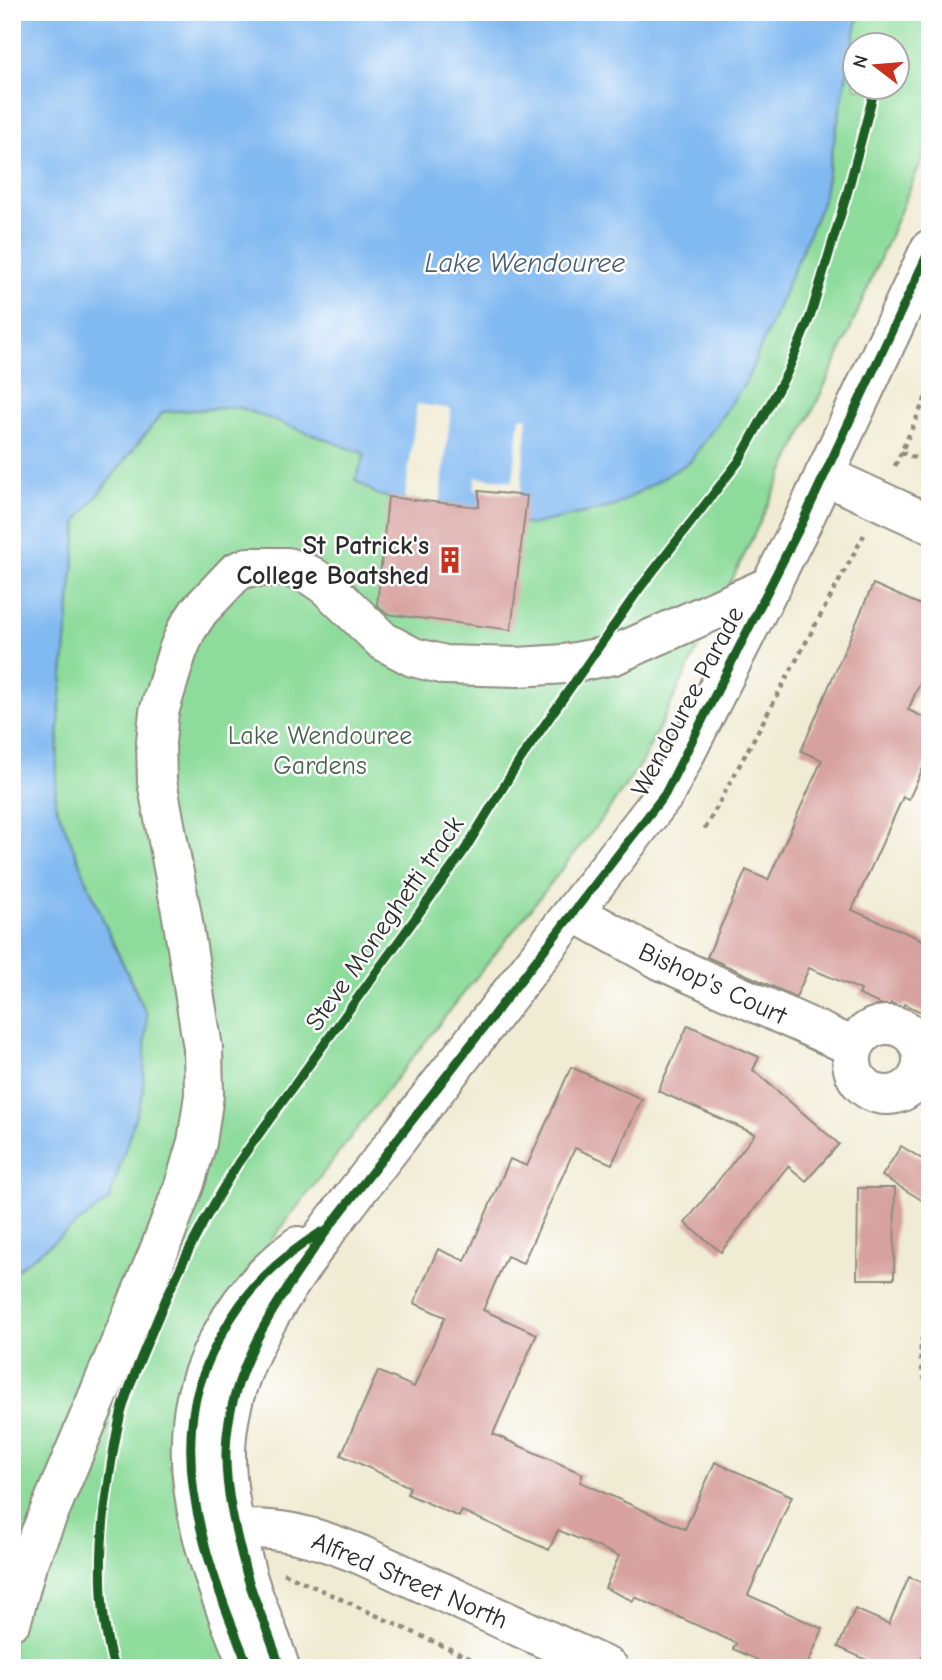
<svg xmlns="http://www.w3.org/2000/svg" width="942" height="1680" font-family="'Comic Neue',sans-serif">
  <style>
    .green { fill: #8edc9b; stroke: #5c8463; stroke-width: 2; fill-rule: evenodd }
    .water { fill: #81b9f1; stroke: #56728e; stroke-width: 2 }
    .pier { fill: #f0ebd3 }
    .building { fill: #d7a19f }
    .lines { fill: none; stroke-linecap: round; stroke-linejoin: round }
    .minor-casing { stroke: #8e8b7f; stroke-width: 42 }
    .path { stroke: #8e8b7f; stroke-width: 4.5; stroke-dasharray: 5 5; stroke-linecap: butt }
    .minor { stroke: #fff; stroke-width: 38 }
    .cycleway-casing { stroke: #fff; stroke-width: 13 }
    .cycleway { stroke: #1b5e20; stroke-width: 9 }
    .labels { text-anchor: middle; stroke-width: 5; stroke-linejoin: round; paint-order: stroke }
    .poi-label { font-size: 26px; font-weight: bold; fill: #2b2b2b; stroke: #fff; text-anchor: end }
    .street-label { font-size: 26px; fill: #2b2b2b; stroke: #fff }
    .park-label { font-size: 26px; fill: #49604d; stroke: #fff }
    .water-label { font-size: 28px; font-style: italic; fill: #495d70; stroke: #fff }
  </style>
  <rect width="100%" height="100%" fill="#fff"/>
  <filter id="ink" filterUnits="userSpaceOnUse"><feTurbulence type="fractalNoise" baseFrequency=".0143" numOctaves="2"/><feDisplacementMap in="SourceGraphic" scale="14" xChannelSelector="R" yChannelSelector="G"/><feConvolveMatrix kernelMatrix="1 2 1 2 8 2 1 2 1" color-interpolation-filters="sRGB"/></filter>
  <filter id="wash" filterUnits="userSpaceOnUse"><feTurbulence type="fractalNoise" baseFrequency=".00686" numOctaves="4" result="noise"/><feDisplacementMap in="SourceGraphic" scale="28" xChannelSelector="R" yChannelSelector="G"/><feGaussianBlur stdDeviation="1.57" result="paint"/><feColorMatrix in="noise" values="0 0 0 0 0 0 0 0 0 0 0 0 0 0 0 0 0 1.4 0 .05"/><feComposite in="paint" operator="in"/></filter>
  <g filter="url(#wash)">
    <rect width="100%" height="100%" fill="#f0ebd3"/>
    <path class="green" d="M 859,12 L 930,12 L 930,141 L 840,353 L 749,545 L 643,760 L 605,815 L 383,1095 L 236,1287 L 233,1668 L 12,1668 L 12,1273 L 36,1253 L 147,1015 L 108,932 L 55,803 L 60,705 L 78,520 L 163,412 L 238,407 L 366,454 L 822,203 ZM 855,46 L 897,46 L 897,88 L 855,88 Z"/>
    <path class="water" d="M 12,12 L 859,12 L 822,203 L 746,382 L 690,462 L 615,506 L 530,525 L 464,515 L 378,495 L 355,480 L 365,454 L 238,407 L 163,412 L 78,520 L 60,705 L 55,803 L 108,932 L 147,1015 L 143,1093 L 109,1200 L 12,1273 Z"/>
    <path class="pier" d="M 417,404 L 451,409 L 440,503 L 405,499 Z
      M 520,417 L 528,418 L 520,496 L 474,490 L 476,477 L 513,481 Z"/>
    <g id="blocks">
      <path class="building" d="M 479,491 L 527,496 L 511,630 L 387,614 L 377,605 L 388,497 L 479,507 Z
        M 873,584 L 930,609 L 930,660 L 908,710 L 930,720 L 930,753 L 909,799 L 903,797 L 852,910 L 930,943 L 930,1016 L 904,1004 L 902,1008 L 891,1003 L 889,1008 L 859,995 L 861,990 L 809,968 L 796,997 L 707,957 L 746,870 L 768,880 L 822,760 L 801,751 Z
        M 688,1025 L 759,1057 L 753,1070 L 839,1144 L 806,1181 L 788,1166 L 721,1252 L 685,1223 L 755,1134 L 658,1091 Z
        M 571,1067 L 642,1099 L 612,1164 L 575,1148 L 523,1263 L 507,1256 L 483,1310 L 537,1334 L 493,1434 L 583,1474 L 580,1482 L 685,1529 L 715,1462 L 792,1496 L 748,1595 L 823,1629 L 806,1668 L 776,1668 L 733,1649 L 736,1643 L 635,1597 L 633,1601 L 605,1588 L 619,1556 L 558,1530 L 549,1550 L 462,1511 L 459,1517 L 407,1494 L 410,1487 L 341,1455 L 378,1371 L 414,1387 L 445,1317 L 414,1303 L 438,1249 L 465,1261 L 510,1159 L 527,1166 Z
        M 901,1146 L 930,1164 L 930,1205 L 882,1176 Z
        M 858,1188 L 895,1188 L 894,1279 L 857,1279 Z
        M 909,1577 L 930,1586 L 930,1639 L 917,1668 L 884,1668 L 838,1647 L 855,1609 L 889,1624 Z"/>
    </g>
  </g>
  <g filter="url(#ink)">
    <use href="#blocks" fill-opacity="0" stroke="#8e8b7f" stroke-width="2"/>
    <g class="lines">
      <defs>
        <path id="minor" d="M 824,475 L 930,524
          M 574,912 L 660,960 L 854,1047
          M852 1060a35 35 0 1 1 70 0a35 35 0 1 1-70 0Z
          M 212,1532 C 269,1523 309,1534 361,1555 L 609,1668
          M 12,1620 L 27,1565 L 159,1251 L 185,1183 L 197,1142 L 204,1095 L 203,1048 L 182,916 L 157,781 L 156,742 L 159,712 L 177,653 L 186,631 L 199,611 L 236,572 L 248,567 L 287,567 L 310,575 L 326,586 L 383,641 L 413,657 L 445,665 L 518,667 L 565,664 L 614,655 L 772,585
          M 249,1668 C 217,1590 181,1500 193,1414 C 197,1386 208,1358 222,1334 C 241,1298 266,1270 298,1246
          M 280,1668 C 271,1635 255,1605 246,1572 C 236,1534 225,1490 226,1451 C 228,1365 283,1293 330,1226 L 665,794 L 802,523 L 930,249"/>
      </defs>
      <use href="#minor" class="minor-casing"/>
      <path class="path" d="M 901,452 L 930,465
        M 895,466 L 930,388
        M 705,829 L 864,535
        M 930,1318 C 917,1339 918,1370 930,1390
        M 284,1573 L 491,1668"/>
      <use href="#minor" class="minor"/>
      <defs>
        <path id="cycleway" d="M 114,1668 C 99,1616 99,1561 105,1509 C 109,1478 113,1445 121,1414 C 128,1387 140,1360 151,1334 C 175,1274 204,1218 238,1163 L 464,851 L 520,760 L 640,588 L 739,461 L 787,373 L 810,317 L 847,194 L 875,88
          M 249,1668 C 217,1589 181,1500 193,1414 C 197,1386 208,1359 222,1334 C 246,1289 278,1259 321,1232
          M 280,1668 C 271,1635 255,1605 246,1572 C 236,1534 225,1490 226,1451 C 228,1365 283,1293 330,1226 L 665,794 L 802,523 L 930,249"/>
      </defs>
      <use href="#cycleway" class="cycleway-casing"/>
      <use href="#cycleway" class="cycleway"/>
    </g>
  </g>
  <defs>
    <symbol id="building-bare" viewBox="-9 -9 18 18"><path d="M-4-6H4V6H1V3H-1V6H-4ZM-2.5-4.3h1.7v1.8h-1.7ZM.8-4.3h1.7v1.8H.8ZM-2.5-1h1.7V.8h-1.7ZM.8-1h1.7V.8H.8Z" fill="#c8321e" stroke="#fff" stroke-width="2.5" paint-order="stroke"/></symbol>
  </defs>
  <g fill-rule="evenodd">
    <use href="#building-bare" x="431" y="541" width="38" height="38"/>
  </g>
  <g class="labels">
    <g class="poi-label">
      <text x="429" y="554">St Patrick's<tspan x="429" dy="30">College Boatshed</tspan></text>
    </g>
    <g class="street-label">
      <text transform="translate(687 701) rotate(-62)" y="9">Wendouree Parade</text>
      <text transform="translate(384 923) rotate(-55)" y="9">Steve Moneghetti track</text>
      <text transform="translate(713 983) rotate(25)" y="9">Bishop's Court</text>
      <text transform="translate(410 1580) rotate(23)" y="9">Alfred Street North</text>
    </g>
    <g class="park-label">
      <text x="320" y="744">Lake Wendouree<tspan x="320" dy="30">Gardens</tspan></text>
    </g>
    <g class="water-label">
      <text x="525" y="272">Lake Wendouree</text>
    </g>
  </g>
  <rect width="942" height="1680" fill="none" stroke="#fff" stroke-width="42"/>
  <g transform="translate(876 66) rotate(286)"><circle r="33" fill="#ffffff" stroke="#aaaaaa" stroke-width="2"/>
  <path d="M0-5L12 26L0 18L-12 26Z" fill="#c8321e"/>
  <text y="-10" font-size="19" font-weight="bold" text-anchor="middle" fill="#2b2b2b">N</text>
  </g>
</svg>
